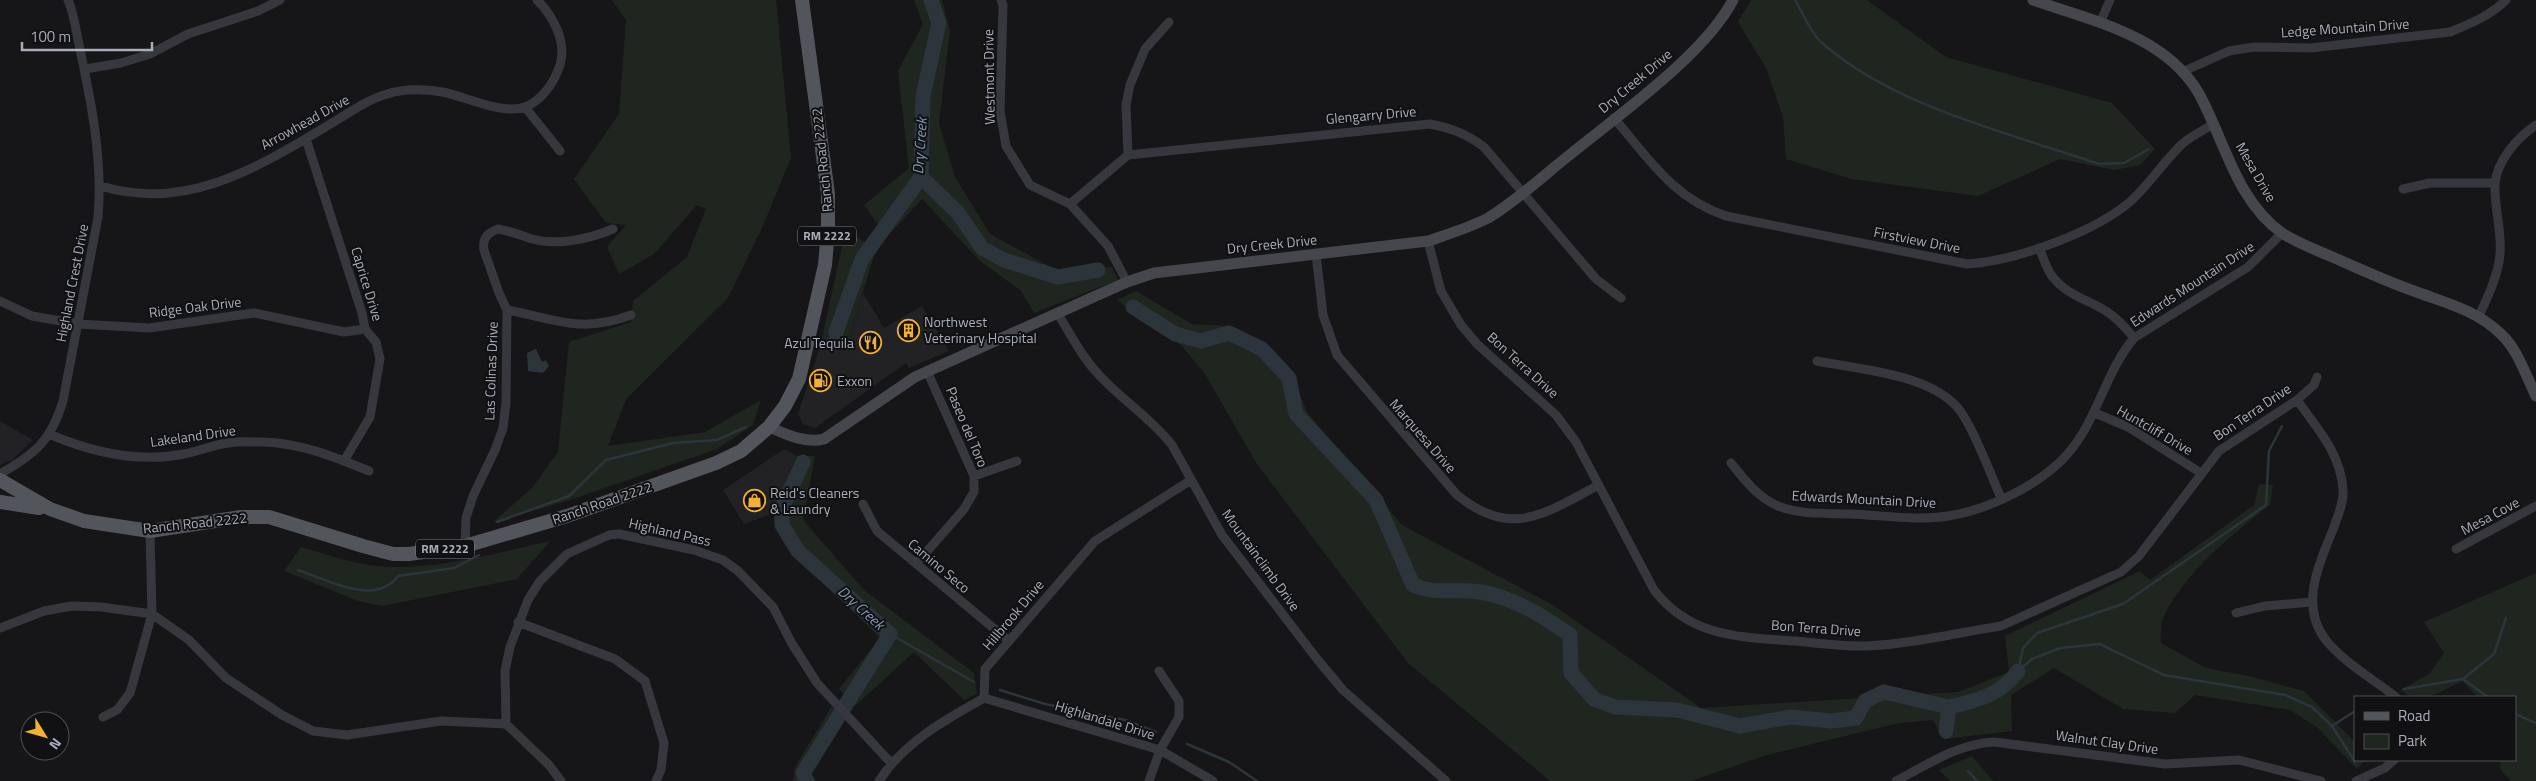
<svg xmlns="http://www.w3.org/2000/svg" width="2536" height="781" font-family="'Titillium Web',sans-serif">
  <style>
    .built { fill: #222225 }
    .green { fill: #1e261f }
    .water { fill: #2c353c }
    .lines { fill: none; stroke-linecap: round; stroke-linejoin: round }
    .stream { stroke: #2c353c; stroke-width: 2.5 }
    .river { stroke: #2c353c; stroke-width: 15 }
    .street { stroke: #37383d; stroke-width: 9 }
    .secondary { stroke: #45474d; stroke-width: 11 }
    .primary { stroke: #53555c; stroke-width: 14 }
    .labels { text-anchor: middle; stroke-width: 4; stroke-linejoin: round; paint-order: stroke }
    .shield { fill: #111113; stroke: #7b7e86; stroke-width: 1 }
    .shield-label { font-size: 12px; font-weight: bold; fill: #a8adb8 }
    .street-label { font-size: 14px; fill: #a8adb8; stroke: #111113 }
    .poi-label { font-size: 14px; fill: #a8adb8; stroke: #111113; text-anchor: start }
    .water-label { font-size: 15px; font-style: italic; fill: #7f9bb3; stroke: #111113 }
  </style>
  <rect width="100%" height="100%" fill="#161618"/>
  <path class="built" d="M 863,293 L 884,328 L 922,306 L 949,351 L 909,368 L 906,363 L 815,428 L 803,424 L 798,414 L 820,347 L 845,351 Z
    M 0,421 L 33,440 L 12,460 L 0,465 Z
    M 784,449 L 797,456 L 774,513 L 744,524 L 723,490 Z"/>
  <path class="green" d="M 612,0 L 776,0 L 791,158 L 762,228 L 728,298 L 626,399 L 608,446 L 705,432 L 761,400 L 753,425 L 717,449 L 570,500 L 493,522 L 532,488 L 558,452 L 569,342 L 631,322 L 633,301 L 687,257 L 706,209 L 697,205 L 654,254 L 619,274 L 607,247 L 626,225 L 606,223 L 574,179 L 619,114 L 626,20 Z
    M 914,0 L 942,0 L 950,31 L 939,123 L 955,177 L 990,234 L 1060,272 L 1112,267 L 1118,280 L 1034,313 L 1021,291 L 980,261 L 922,199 L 887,237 L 864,205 L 909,168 L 898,71 L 923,24 Z
    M 1751,0 L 1867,0 L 1946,57 L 2112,103 L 2155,149 L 2140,165 L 2114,170 L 2060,159 L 1978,196 L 1851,179 L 1786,159 L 1783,117 L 1766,68 L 1738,22 Z
    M 842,228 L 876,249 L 845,351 L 820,347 L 843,242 Z
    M 1136,291 L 1192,324 L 1227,326 L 1263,342 L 1291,373 L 1307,412 L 1402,525 L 1553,605 L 1701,708 L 1958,692 L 2009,672 L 2005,636 L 2140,571 L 2150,580 L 2254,505 L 2259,484 L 2273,485 L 2270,505 C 2234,532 2183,575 2164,616 C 2160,623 2161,635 2161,643 L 2206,668 L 2249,676 L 2304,691 L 2355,742 L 2355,760 L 2365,760 L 2357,769 L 2318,728 L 2290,710 L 2195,695 L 2175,713 L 2123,709 L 2054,668 L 2011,695 L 2012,731 L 1944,739 L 1933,720 L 1899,723 L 1767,755 L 1691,781 L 1550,781 L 1408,663 L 1257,464 L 1205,374 L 1181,345 L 1155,330 L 1117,300 Z
    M 797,456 L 815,456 L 803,520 L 864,590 L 974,673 L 977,694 L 964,700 L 914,652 L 855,706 L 839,689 L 880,638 L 791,550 L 779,534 L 774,514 Z
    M 550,541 L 517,579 L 382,606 L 358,601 L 284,571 L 301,547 C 332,556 365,568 398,567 C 450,567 500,552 550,541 Z
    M 2536,573 L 2536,781 L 2511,781 L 2500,769 L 2501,760 L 2515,760 L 2515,697 L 2478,697 L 2462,681 C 2441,691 2421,707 2400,690 L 2429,674 L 2444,653 L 2424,622 Z
    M 832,706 L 844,722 L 811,776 L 817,781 L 793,781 L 795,767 Z
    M 1972,756 L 1993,781 L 1950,781 L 1939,770 Z"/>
  <path class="water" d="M 536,349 L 542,362 L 546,360 L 549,366 L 543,373 L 528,371 L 527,353 Z"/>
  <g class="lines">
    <path class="stream" d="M 1795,0 C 1803,13 1810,32 1821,42 C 1892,106 2009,133 2099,164 L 2124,163 L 2149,149
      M 827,341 L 836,332
      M 497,522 L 569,496 L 606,460 L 673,443 L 717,440 L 746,427
      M 298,570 C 328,580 375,607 398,576 L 454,568 L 479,555
      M 890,634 L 974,682
      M 2019,670 L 2032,659 L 2060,648 L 2100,644 L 2164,675 L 2285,695 L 2312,707 L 2332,726 L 2355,711
      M 2018,671 L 2023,648 L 2037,633 L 2123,604 L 2266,505 L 2269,451 L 2282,426
      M 2463,679 L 2494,654 L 2506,618
      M 2404,689 L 2463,679 L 2488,697
      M 1000,690 L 1045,704 L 1125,720 L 1156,732
      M 2515,714 L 2536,723
      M 2332,726 L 2355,762
      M 1187,744 L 1229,762 L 1257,781
      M 1968,771 L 1977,781"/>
    <path class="river" d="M 921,177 L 958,213 L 982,248 L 1004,260 L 1058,277 L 1098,270
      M 1133,307 L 1175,334 L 1201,341 L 1229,333 L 1262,349 L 1289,378 L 1296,414 L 1376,500 L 1413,585 C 1435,595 1458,588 1481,592 C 1517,599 1541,615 1570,635 L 1571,673 L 1594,699 L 1615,707 L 1677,710 L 1740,726 L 1790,717 L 1831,721 L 1856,718 L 1865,701 L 1884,692 L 1949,707 L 1946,731
      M 836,332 L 862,259 L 921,177 L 923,96 L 939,23 L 931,0
      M 803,462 L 782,508 L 782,525 L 798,551 L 890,634 L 803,773 L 807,781
      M 1949,707 C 1976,701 2001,695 2018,671"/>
    <path class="street" d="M 1001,0 L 1003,5 L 1000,111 L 1006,146 L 1030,185 L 1070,204 L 1108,246 L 1127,282
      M 2100,23 L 2110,0
      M 85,69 L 121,63 L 150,54 L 188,34 L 258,11 L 280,0
      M 2182,72 L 2229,51 L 2254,47 L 2311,48 L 2450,32 C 2470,24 2491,15 2506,0
      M 525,107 L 560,151
      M 1614,118 C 1649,159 1673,198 1726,216 L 1967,264 C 2015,261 2096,232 2132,200 C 2150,183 2163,163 2180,146 C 2189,137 2202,131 2212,125
      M 306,139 L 362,313 L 365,329 L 376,342 L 380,359 L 370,417 L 344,461
      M 1128,155 L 1126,105 L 1130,85 L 1145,49 L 1169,22
      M 101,186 C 185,212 257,168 327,126 C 346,115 366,100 387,94 C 405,88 425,89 443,92 C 466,97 502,115 525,107 C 542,101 555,81 560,65 C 567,41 553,16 537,0
      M 2403,189 L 2430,183 L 2495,183
      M 1070,204 L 1128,155 L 1430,124 C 1451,128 1467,134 1484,147 L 1596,279 L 1621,298
      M 1428,241 L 1441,291 L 1461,325 L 1477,344 L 1556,415 L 1576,442 L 1654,590 C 1690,637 1739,637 1794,641 C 1818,643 1842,647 1866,646 C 1911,644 1956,633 2001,626 L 2121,572 L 2139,556 L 2219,451 L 2297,400 L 2314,385 L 2317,377
      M 2039,248 C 2043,256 2046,268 2052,276 C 2066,295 2087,299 2106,311 C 2117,318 2126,328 2134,338
      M 1316,254 L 1323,315 L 1337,355 L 1457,495 C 1512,539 1543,514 1597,486
      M 0,301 L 32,316 L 78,324 L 149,328 L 254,313 L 344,332 L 365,329
      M 507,310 C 557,319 580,334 631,315
      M 1058,314 C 1071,335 1082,357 1099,375 C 1122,400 1151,418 1172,445 L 1222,535 L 1317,659 L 1343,690 L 1446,781
      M 2479,316 C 2488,296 2498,276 2500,254 C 2502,231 2494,207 2495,184 C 2497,160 2518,137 2536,125
      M 1817,361 C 1861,370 1938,374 1963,415 C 1979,441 1989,471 2001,498
      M 2297,400 C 2317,428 2341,454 2343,490 C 2344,502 2338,515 2334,527 C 2320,562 2299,604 2325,639 C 2343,662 2373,679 2396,697
      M 2095,413 L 2128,427 L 2201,473
      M 49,434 C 91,452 139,463 184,454 C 199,451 213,445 228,443 C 239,441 252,442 263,442 C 301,443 335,457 369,471
      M 1731,463 C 1745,480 1757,497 1778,506 C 1800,515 1826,513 1849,514 C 1881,515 1916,521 1948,516 C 1987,510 2033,488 2062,460 C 2097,425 2103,375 2134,338 L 2248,267 L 2282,233
      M 0,474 C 35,454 51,441 63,401 L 98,217 C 103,160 91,100 79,45 C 76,30 74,14 68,0
      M 974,476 L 1017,461
      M 863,504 L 877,531 L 1009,641
      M 465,546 L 466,518 L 473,496 L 495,450 L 503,428 L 506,403 L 507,310 L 499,293 L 484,250 C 482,239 487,233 498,229 C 510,231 520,235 532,239 C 557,246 589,239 613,229
      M 2456,549 L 2536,506
      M 916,564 L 964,509 L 974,492 L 974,476 L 927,371
      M 2236,613 L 2265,606 L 2312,602
      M 518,622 L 615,659 L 645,681 L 664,743 L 661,770 L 656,781
      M 0,628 L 44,611 L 72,606 L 101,607 L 152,614 L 189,640 L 226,678 L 282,715 L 313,731 L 347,735 L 441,721 L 506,724 L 549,765 L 561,781
      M 984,698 L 1160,750 L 1213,781
      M 103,717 L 117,710 L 130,693 L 152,614 L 150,531
      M 506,724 L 505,671 L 510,647 L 528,600 L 540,581 L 567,554 L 609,535 L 619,534 L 694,550 L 723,560 L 738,571 L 773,607 L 791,642 L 817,683 L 891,763
      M 879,781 C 904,742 945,720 984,698 L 985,669 L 1095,541 L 1191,480
      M 1149,781 L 1160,750 L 1179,717 L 1179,701 L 1159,671
      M 1896,781 C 1928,764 1958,744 1994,742 L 2165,764 L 2239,760 L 2321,781
      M 2356,781 L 2385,768 L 2394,760"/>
    <path class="secondary" d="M 2033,0 C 2090,20 2164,35 2198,92 C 2224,138 2236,201 2282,233 C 2297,243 2314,249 2330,256 C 2358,268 2385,281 2414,291 C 2446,303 2476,310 2501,334 C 2518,350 2526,376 2536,396
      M 769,427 C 786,434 805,444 824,439 L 915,377 L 1127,282 L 1154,273 L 1428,241 C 1448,234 1469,228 1488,218 C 1518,200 1545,174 1572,153 C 1620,114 1705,54 1733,0"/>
    <path class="primary" d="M 0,480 L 50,509 L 84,521 L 150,531 L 241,517 L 269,517 L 363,546 L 393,554 L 409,554 L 465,546 L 567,516 L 716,463 L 741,451 L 769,427 L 785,406 L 799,379 L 825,265 L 828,231 L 828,194 L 802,0
      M 0,502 L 39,508"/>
  </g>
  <defs>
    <symbol id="building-ring" viewBox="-11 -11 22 22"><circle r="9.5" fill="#111113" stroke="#f2b134" stroke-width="1.5"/><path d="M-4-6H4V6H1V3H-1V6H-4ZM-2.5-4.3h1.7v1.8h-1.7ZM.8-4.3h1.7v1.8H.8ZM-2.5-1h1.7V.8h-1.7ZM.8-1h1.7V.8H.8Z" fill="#f2b134"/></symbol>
    <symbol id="restaurant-ring" viewBox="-11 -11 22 22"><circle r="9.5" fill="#111113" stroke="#f2b134" stroke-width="1.5"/><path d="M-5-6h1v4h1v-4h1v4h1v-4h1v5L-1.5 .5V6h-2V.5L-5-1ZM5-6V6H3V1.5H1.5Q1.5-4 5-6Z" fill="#f2b134"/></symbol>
    <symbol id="fuel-ring" viewBox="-11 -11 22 22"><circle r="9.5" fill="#111113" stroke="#f2b134" stroke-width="1.5"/><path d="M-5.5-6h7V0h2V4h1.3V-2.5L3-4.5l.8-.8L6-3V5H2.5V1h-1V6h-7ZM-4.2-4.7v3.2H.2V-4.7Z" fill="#f2b134"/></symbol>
    <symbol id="shop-ring" viewBox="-11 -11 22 22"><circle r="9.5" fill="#111113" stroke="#f2b134" stroke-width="1.5"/><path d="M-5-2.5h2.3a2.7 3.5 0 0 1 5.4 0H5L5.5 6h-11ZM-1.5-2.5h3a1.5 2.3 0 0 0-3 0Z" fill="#f2b134"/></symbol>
  </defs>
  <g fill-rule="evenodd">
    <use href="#building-ring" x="896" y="318" width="25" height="25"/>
    <use href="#restaurant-ring" x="858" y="330" width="25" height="25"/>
    <use href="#fuel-ring" x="808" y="368" width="25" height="25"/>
    <use href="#shop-ring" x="742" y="488" width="25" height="25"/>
  </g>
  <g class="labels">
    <g class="shield">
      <rect x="798" y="226.5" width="58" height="19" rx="4"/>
      <rect x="416" y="539.5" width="58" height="19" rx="4"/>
    </g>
    <g class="shield-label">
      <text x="827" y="240">RM 2222</text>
      <text x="445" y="553">RM 2222</text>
    </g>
    <g class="street-label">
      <text transform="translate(2345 28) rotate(-4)" y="5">Ledge Mountain Drive</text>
      <text transform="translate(989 77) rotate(-91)" y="5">Westmont Drive</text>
      <text transform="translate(1635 81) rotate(-40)" y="5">Dry Creek Drive</text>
      <text transform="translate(1371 115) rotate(-5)" y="5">Glengarry Drive</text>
      <text transform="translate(305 122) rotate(-29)" y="5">Arrowhead Drive</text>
      <text transform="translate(822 160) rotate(-96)" y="5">Ranch Road 2222</text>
      <text transform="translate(2256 172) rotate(60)" y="5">Mesa Drive</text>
      <text transform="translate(1917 240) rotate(11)" y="5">Firstview Drive</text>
      <text transform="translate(1272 244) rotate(-6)" y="5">Dry Creek Drive</text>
      <text transform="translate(72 283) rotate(-79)" y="5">Highland Crest Drive</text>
      <text transform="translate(367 284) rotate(73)" y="5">Caprice Drive</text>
      <text transform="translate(2192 284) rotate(-33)" y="5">Edwards Mountain Drive</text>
      <text transform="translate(195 307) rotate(-7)" y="5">Ridge Oak Drive</text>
      <text transform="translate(1523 365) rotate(42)" y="5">Bon Terra Drive</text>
      <text transform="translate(491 371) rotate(-88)" y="5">Las Colinas Drive</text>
      <text transform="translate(2252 412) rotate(-34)" y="5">Bon Terra Drive</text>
      <text transform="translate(967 427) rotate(67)" y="5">Paseo del Toro</text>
      <text transform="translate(2155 430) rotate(30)" y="5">Huntcliff Drive</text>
      <text transform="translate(193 436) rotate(-8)" y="5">Lakeland Drive</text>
      <text transform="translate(1423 436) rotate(49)" y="5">Marquesa Drive</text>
      <text transform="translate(1864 499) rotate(3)" y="5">Edwards Mountain Drive</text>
      <text transform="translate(602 503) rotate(-19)" y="5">Ranch Road 2222</text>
      <text transform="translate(2490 516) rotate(-28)" y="5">Mesa Cove</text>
      <text transform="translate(195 523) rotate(-6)" y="5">Ranch Road 2222</text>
      <text transform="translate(670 532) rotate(13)" y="5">Highland Pass</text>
      <text transform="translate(1261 560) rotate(54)" y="5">Mountainclimb Drive</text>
      <text transform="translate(939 566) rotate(40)" y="5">Camino Seco</text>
      <text transform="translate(1013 615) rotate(-50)" y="5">Hillbrook Drive</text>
      <text transform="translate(1816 628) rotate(4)" y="5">Bon Terra Drive</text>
      <text transform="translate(1105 720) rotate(17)" y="5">Highlandale Drive</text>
      <text transform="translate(2107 742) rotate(8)" y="5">Walnut Clay Drive</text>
    </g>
    <g class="poi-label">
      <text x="924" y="327">Northwest<tspan x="924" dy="16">Veterinary Hospital</tspan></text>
      <text x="854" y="348" text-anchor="end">Azul Tequila</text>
      <text x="837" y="386">Exxon</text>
      <text x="770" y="498">Reid's Cleaners<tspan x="770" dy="16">&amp; Laundry</tspan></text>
    </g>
    <g class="water-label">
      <text transform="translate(920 146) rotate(-86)" y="5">Dry Creek</text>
      <text transform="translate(861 608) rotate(42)" y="5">Dry Creek</text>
    </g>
  </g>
  <rect x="2354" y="696" width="162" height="65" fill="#111113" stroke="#4d4f55"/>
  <rect x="2364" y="712" width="25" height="8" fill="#53555c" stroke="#4d4f55"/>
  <text x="2398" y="721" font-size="15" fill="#a8adb8">Road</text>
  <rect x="2364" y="734" width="25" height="15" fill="#1e261f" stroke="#4d4f55"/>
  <text x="2398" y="746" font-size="15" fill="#a8adb8">Park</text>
  <g transform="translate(45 736) rotate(127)"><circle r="24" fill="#111113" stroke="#4d4f55"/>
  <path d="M0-4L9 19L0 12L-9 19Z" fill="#f2b134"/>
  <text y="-8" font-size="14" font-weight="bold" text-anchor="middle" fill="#a8adb8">N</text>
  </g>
  <path d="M22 42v8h130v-8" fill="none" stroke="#a8adb8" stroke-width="2.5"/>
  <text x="30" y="42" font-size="15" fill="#a8adb8" stroke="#111113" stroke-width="4" paint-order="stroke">100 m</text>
</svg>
